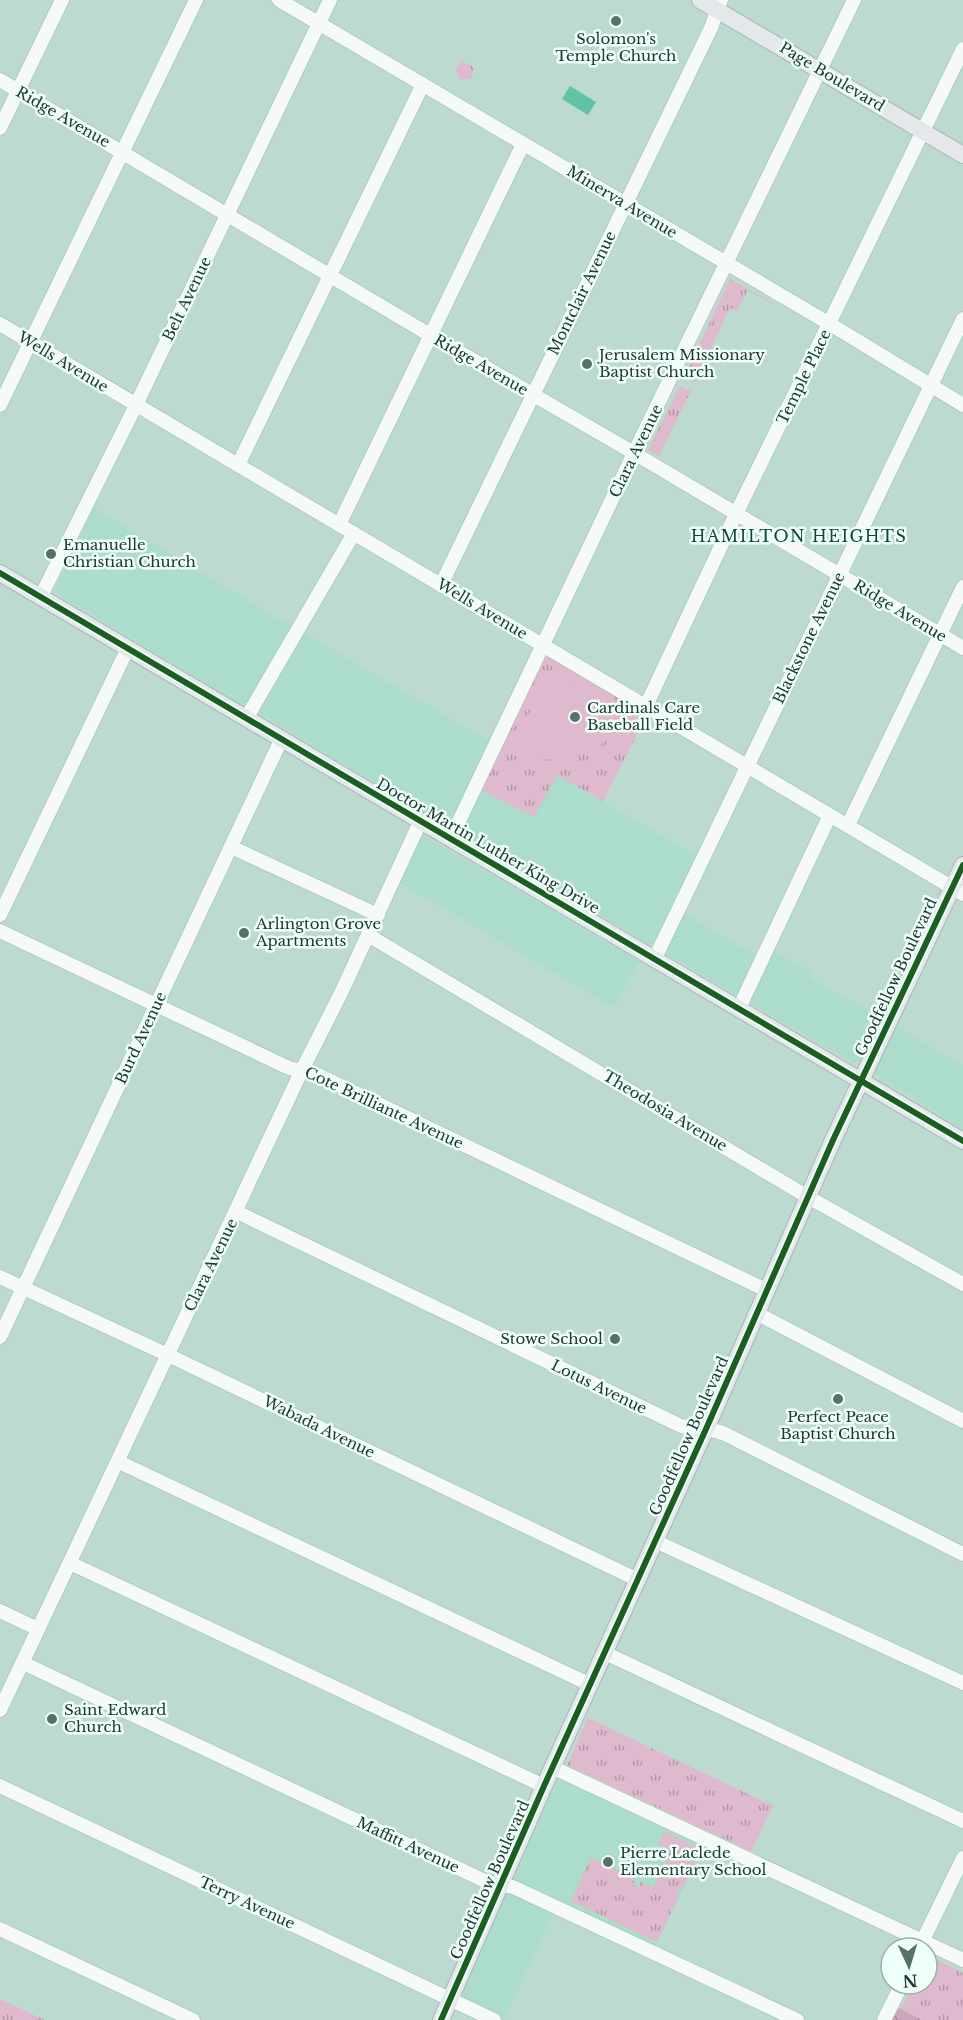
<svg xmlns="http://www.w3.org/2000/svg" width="963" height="2020" font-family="'Libre Baskerville',serif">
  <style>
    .built { fill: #acddcc }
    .grass { fill: url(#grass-tufts) }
    .forest { fill: url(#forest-crowns) }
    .pitch { fill: #dfb9cd }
    .water { fill: #60c2a6 }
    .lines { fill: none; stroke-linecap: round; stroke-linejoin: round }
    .minor-casing { stroke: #a0b7af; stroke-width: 15 }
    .major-casing { stroke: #a8b7b2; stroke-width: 18 }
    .minor { stroke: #f5f9f8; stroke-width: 14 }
    .major { stroke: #e4e8ea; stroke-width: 16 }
    .cycleway-casing { stroke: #eefef8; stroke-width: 10 }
    .cycleway { stroke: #1b5e20; stroke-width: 6 }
    .poi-dot { fill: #587168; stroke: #eefef8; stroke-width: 2 }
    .labels { text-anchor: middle; stroke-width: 5; stroke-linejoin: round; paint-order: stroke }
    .poi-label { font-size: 15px; fill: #223830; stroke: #eefef8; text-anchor: start }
    .street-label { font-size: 15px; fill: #223830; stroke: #eefef8 }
    .neighbourhood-label { font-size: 16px; letter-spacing: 1.5px; fill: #0e4637; stroke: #eefef8 }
  </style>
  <defs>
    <pattern id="grass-tufts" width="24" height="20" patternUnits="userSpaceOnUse" patternTransform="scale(1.5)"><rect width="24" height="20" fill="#dfb9cd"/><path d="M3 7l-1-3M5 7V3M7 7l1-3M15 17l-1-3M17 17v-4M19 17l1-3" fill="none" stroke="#b497a7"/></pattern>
    <pattern id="forest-crowns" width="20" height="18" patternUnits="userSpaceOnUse" patternTransform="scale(1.5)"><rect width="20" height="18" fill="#cba7bb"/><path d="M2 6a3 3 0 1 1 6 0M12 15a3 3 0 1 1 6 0" fill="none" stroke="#a48998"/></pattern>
  </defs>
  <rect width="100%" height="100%" fill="#bddad0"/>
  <path class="built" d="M 94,508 L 292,627 L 247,703 L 240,704 L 54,592 Z
    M 303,632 L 491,742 L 451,824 L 443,824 L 259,713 L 258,709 Z
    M 557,775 L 698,856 L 655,943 L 648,944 L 465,834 L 463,831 L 481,790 Z
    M 424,836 L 639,961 L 614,1008 L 398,882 L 421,837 Z
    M 683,913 L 758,956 L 738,996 L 667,954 L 666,950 Z
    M 772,950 L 812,972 L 810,977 L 881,1018 L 861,1060 L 858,1063 L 854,1063 L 750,1003 L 749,999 Z
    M 894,1025 L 963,1065 L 963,1129 L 873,1072 Z
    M 558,1778 L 705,1846 L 655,1947 L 513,1880 Z
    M 508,1892 L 554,1913 L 504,2020 L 461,2000 L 460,1997 L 505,1893 Z"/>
  <path class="grass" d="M 462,61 L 472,66 L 474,69 L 472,77 L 469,79 L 460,79 L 456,70 Z
    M 730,279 L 775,304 L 774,305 L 748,290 L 737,311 L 730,308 L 695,382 L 684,377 Z
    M 680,386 L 691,391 L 659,456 L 648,450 Z
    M 545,658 L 550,658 L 647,715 L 603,801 L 557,775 L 534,817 L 481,790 Z
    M 588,1718 L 773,1806 L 751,1851 L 567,1765 Z
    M 664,1831 L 701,1849 L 681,1891 L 678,1890 L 676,1895 L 679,1896 L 657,1942 L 571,1901 L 591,1858 L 635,1879 L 633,1884 L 639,1887 L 641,1882 L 653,1887 L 671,1850 L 658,1844 Z
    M 928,1955 L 963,1973 L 963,2020 L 922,2020 L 901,2009 L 914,1984 L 927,1984 Z
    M 0,1999 L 45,2020 L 0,2020 Z"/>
  <path class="forest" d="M 899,2008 L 901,2009 L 922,2020 L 892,2020 Z"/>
  <path class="pitch" d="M 555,673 L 625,714 C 607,757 552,772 512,749 L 548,675 Z"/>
  <path class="water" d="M 570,86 L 596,102 L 588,115 L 562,99 Z"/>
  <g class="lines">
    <defs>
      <path id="minor" d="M 279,0 L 830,324 L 963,405
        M 0,80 L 430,335 L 634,453 L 963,648
        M 0,128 L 62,0
        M 0,324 L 963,894
        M 0,405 L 196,0
        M 238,465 L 423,84
        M 339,525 L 523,144
        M 441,585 L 711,28 L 721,0
        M 41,596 L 136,405 L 330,0
        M 646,706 L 736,514 L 963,49
        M 247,717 L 354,533
        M 848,825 L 963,587
        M 451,838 L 634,453 L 854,0
        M 231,847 L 378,915
        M 0,915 L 128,648
        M 0,931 L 289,1068 L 314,1073 L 766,1290
        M 368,935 L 808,1197 L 963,1284
        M 655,958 L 963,319
        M 739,1008 L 830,815
        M 237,1212 L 681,1426 L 716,1431 L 725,1434 L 963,1554
        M 0,1277 L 168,1355 L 638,1580
        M 756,1313 L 963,1421
        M 0,1337 L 282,738
        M 119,1462 L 591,1685
        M 655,1541 L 963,1683
        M 70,1563 L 544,1786
        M 0,1611 L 38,1629
        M 605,1653 L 963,1821
        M 23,1663 L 487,1882 L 513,1887 L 797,2020
        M 0,1710 L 302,1070 L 341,993 L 421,820
        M 554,1768 L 963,1960
        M 0,1786 L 494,2020
        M 0,1929 L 193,2020
        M 919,1948 L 963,1858
        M 884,2020 L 902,1984"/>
      <path id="major" d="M 700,0 L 963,155
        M 0,573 L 963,1141
        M 441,2020 L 544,1786 L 706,1429 L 833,1140 L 963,865"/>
    </defs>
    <use href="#minor" class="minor-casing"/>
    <use href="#major" class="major-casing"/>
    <use href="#minor" class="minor"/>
    <use href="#major" class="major"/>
    <defs>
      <path id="cycleway" d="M 0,573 L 963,1141
        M 441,2020 L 544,1786 L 706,1429 L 833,1140 L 963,865"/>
    </defs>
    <use href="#cycleway" class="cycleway-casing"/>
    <use href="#cycleway" class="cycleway"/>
  </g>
  <g class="poi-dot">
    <circle cx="616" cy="21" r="6"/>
    <circle cx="587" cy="364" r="6"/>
    <circle cx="51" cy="554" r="6"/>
    <circle cx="575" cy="717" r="6"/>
    <circle cx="244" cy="933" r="6"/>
    <circle cx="615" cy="1339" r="6"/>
    <circle cx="838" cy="1399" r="6"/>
    <circle cx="52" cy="1719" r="6"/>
    <circle cx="608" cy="1862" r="6"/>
  </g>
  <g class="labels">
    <g class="poi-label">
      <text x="616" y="44" text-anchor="middle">Solomon's<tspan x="616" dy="17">Temple Church</tspan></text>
      <text x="599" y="360">Jerusalem Missionary<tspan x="599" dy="17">Baptist Church</tspan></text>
      <text x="63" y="550">Emanuelle<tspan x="63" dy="17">Christian Church</tspan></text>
      <text x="587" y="713">Cardinals Care<tspan x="587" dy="17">Baseball Field</tspan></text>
      <text x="256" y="929">Arlington Grove<tspan x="256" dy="17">Apartments</tspan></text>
      <text x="603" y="1344" text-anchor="end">Stowe School</text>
      <text x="838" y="1422" text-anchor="middle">Perfect Peace<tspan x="838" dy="17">Baptist Church</tspan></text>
      <text x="64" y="1715">Saint Edward<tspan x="64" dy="17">Church</tspan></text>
      <text x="620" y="1858">Pierre Laclede<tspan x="620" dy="17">Elementary School</tspan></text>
    </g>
    <g class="street-label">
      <text transform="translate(832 77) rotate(31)" y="5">Page Boulevard</text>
      <text transform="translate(63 117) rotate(30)" y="5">Ridge Avenue</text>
      <text transform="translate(622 202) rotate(31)" y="5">Minerva Avenue</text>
      <text transform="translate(582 293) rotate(-64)" y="5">Montclair Avenue</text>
      <text transform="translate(187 299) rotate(-64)" y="5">Belt Avenue</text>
      <text transform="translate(63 362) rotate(31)" y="5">Wells Avenue</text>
      <text transform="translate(481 365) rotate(30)" y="5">Ridge Avenue</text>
      <text transform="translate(804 377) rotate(-64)" y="5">Temple Place</text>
      <text transform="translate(636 451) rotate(-64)" y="5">Clara Avenue</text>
      <text transform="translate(482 609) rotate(31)" y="5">Wells Avenue</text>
      <text transform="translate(900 611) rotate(31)" y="5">Ridge Avenue</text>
      <text transform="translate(809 638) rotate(-64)" y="5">Blackstone Avenue</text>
      <text transform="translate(488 846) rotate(30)" y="5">Doctor Martin Luther King Drive</text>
      <text transform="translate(896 977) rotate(-65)" y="5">Goodfellow Boulevard</text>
      <text transform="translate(141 1038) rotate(-65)" y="5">Burd Avenue</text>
      <text transform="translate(384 1108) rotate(25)" y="5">Cote Brilliante Avenue</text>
      <text transform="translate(665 1111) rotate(31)" y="5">Theodosia Avenue</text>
      <text transform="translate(211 1265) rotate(-64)" y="5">Clara Avenue</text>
      <text transform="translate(599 1387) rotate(26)" y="5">Lotus Avenue</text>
      <text transform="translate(319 1427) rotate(26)" y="5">Wabada Avenue</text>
      <text transform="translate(689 1436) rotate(-66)" y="5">Goodfellow Boulevard</text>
      <text transform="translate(408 1845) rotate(25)" y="5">Maffitt Avenue</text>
      <text transform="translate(490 1880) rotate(-66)" y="5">Goodfellow Boulevard</text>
      <text transform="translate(247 1903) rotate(25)" y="5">Terry Avenue</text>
    </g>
    <g class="neighbourhood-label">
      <text x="799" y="542">HAMILTON HEIGHTS</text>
    </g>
  </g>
  <g transform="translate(909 1966) rotate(176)"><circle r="28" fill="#eefef8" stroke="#9cafa8" stroke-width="1.5"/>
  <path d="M0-4.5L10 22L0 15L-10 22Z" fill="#587168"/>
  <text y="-9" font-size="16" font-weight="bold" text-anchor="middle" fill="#223830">N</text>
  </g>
</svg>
